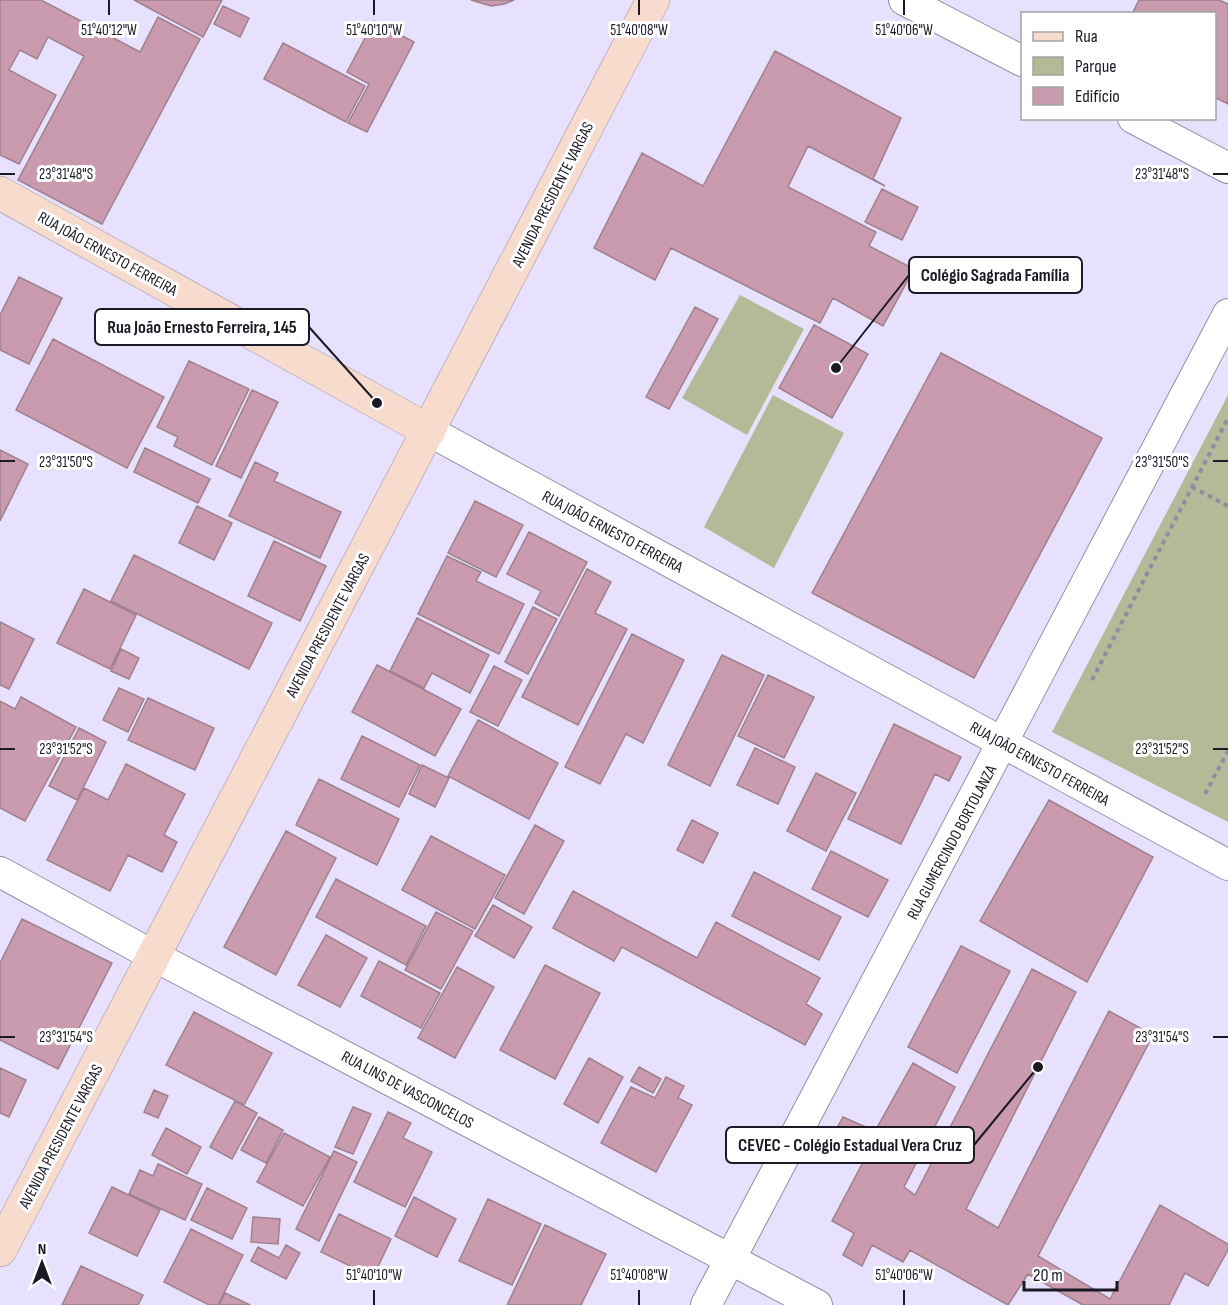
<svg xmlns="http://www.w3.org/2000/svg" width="1228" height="1305" font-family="'Sofia Sans Condensed',sans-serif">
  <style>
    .green { fill: #b4b997 }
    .building { fill: #ca9aaf; stroke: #9e818d; stroke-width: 1.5 }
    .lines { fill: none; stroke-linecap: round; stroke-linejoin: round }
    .street-casing { stroke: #968faa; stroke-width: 32 }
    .secondary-casing { stroke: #968faa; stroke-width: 34 }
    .path { stroke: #908ba0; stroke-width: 4; stroke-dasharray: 4.5 4.5; stroke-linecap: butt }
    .street { stroke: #fff; stroke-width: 30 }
    .secondary { stroke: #f7dccd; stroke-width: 33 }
    .ticks { fill: none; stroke: #1b1923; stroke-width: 2 }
    .labels { text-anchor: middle; stroke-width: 6; stroke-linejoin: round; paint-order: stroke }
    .street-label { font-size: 16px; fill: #1b1923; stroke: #fff }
    .ticks-label { font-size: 15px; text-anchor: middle; fill: #1b1923; stroke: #fff; stroke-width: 6; stroke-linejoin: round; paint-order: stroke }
    .leader { fill: none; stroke: #1b1923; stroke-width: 2 }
    .callout-dot { fill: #1b1923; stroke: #fff; stroke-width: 2 }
    .callout { fill: #fff; stroke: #1b1923; stroke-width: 2 }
    .callout-label { font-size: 18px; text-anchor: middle; font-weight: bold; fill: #1b1923 }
  </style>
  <rect width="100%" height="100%" fill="#e8e1fe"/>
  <path class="green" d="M 740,295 L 804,329 L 747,435 L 682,398 Z
    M 773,395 L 844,433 L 774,568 L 704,527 Z
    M 1228,395 L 1228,822 L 1052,732 Z"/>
  <path class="building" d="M 0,0 L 41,0 L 140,52 L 158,17 L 200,39 L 102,224 L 18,180 L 84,56 L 48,37 L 37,59 L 20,50 L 9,70 L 56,95 L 19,164 L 0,155 Z
    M 134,0 L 222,0 L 203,37 Z
    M 471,0 L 514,0 L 504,4 L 491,6 Z
    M 1139,0 L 1219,0 L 1228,4 L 1228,104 L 1214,97 L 1214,14 L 1132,14 Z
    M 223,6 L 249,18 L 240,37 L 214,24 Z
    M 374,21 L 414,42 L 367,132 L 348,123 L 369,84 L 347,72 Z
    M 283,43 L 365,86 L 346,122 L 264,79 Z
    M 775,51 L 901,118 L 873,179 L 885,186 L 808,146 L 788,187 L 876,232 L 869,246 L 914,269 L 883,326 L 833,298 L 820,323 L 671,248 L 655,280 L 594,248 L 642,153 L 703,186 Z
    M 882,189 L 918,207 L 902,240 L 865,222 Z
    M 19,277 L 62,298 L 29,364 L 0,350 L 0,315 Z
    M 695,307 L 718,319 L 669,409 L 646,397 Z
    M 814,325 L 868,354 L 832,418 L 779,388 Z
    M 53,339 L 164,397 L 127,468 L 16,410 Z
    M 941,353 L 1102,438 L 974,678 L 812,593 Z
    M 189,361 L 249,389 L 212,465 L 174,446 L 178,437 L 157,427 Z
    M 252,390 L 278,402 L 241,478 L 216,466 Z
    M 145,448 L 210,479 L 198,503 L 134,472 Z
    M 0,450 L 28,464 L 0,521 Z
    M 255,462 L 278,473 L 274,481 L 341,512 L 320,558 L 229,516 Z
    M 475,501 L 523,525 L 496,577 L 448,553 Z
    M 197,506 L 232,523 L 214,560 L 179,543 Z
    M 529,532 L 587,562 L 559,616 L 535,603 L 541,591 L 507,574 Z
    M 274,541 L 326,566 L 300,621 L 248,596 Z
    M 134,555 L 272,623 L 249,669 L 111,601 Z
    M 447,556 L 481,572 L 476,581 L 524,604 L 499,654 L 418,614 Z
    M 587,569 L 611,582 L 595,613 L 627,629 L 578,725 L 522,697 Z
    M 84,589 L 136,615 L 110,669 L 57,643 Z
    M 533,607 L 557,619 L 528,674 L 505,662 Z
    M 417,618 L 489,655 L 470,693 L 432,673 L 424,688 L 390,671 Z
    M 0,622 L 34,639 L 9,689 L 0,685 Z
    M 632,634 L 684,660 L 643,743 L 626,734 L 600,784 L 565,767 Z
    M 121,649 L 139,658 L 129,679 L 111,671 Z
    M 722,655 L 764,675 L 710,786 L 668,765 Z
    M 377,665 L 461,709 L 435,756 L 352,712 Z
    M 494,666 L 522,680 L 498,726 L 470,712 Z
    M 768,675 L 814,697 L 784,758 L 738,736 Z
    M 119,688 L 144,699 L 128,732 L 103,720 Z
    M 21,697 L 76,727 L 25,821 L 0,808 L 0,701 L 15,709 Z
    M 148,698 L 214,728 L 195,770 L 128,740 Z
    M 478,720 L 558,763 L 529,819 L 448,776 Z
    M 894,724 L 961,757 L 949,781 L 935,774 L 901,844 L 848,819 Z
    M 79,728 L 106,742 L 77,800 L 49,786 Z
    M 362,736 L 420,765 L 399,807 L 341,779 Z
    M 755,748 L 795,767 L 778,804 L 737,785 Z
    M 126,764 L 185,794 L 164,835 L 177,842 L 162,872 L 128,855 L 110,891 L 47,860 L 84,788 L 108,800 Z
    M 422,765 L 449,778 L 435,807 L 409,794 Z
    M 816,773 L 856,793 L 826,851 L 787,831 Z
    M 319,779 L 399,819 L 377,865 L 296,825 Z
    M 1049,800 L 1153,857 L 1087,982 L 980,921 Z
    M 692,820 L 718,833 L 703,863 L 677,850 Z
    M 535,825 L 564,841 L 524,914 L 495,898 Z
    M 286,831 L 336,858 L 276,975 L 224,947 Z
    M 431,836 L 505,875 L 475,929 L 402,890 Z
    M 831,851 L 888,880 L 868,917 L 812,889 Z
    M 754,872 L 841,917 L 819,960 L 732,916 Z
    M 336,879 L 426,926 L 406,965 L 316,917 Z
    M 573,891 L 697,958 L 716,922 L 820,978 L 806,1004 L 822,1014 L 805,1045 L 622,947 L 614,961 L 553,928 Z
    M 493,905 L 532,927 L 514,958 L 475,936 Z
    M 436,912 L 473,931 L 441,989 L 405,970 Z
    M 22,919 L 112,963 L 58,1069 L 0,1040 L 0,963 Z
    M 326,935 L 367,958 L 340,1007 L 298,985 Z
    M 961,946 L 1010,971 L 957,1073 L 908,1047 Z
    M 379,961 L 440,993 L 421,1028 L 361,996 Z
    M 545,965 L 600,993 L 555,1079 L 500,1050 Z
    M 457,967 L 494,987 L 455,1058 L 418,1038 Z
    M 1032,969 L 1076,992 L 966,1209 L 998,1228 L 1109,1011 L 1153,1035 L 1038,1256 L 1110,1299 L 1160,1205 L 1228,1244 L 1228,1250 L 1208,1286 L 1185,1273 L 1169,1305 L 1083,1305 L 1028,1274 L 1008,1305 L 910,1250 L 903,1262 L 872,1245 L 862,1266 L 843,1255 L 854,1233 L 832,1221 L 871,1147 L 836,1130 L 843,1117 L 875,1131 L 913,1063 L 955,1087 L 904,1187 L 915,1195 Z
    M 194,1012 L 272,1053 L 244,1105 L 166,1065 Z
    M 589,1058 L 623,1077 L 598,1123 L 564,1104 Z
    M 639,1067 L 661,1079 L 653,1093 L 631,1081 Z
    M 0,1068 L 26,1080 L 9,1117 L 0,1113 Z
    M 666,1077 L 684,1086 L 678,1098 L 692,1105 L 656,1172 L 601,1143 L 631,1087 L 655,1098 Z
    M 154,1090 L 168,1096 L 158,1118 L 144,1112 Z
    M 235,1101 L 257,1113 L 232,1159 L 210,1147 Z
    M 353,1107 L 371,1114 L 353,1154 L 335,1147 Z
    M 388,1112 L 411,1123 L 403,1138 L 432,1152 L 405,1207 L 354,1182 Z
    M 259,1117 L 283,1130 L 266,1163 L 241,1150 Z
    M 166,1128 L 201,1147 L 187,1174 L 152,1155 Z
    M 284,1133 L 330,1157 L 303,1206 L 257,1182 Z
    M 334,1151 L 357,1162 L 319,1241 L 296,1229 Z
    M 158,1164 L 202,1184 L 185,1220 L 129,1194 L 140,1170 L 153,1176 Z
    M 112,1187 L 160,1210 L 137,1256 L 89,1233 Z
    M 207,1188 L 247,1208 L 232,1239 L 191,1220 Z
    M 414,1197 L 456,1219 L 437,1257 L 395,1236 Z
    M 488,1199 L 541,1224 L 512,1285 L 459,1261 Z
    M 339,1214 L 391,1239 L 373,1277 L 321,1252 Z
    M 253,1217 L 280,1219 L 278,1244 L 251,1242 Z
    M 545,1225 L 606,1254 L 581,1305 L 507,1305 Z
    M 191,1229 L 243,1255 L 218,1305 L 209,1305 L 164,1282 Z
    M 286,1245 L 300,1253 L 286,1279 L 251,1261 L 258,1247 L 279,1258 Z
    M 81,1266 L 143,1295 L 138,1305 L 62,1305 Z
    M 225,1293 L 250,1305 L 219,1305 Z"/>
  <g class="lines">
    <defs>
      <path id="street" d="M 904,0 L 1022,61
        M 1133,118 L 1228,168
        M 429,431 L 1228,865
        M 0,872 L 154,956 L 817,1305
        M 706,1305 L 1228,314"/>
      <path id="secondary" d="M 0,193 L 429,431
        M 0,1250 L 653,0"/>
    </defs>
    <use href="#street" class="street-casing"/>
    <use href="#secondary" class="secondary-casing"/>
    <path class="path" d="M 1192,487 L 1228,506
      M 1092,680 L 1228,418
      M 1205,794 L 1228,751"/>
    <use href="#street" class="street"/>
    <use href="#secondary" class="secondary"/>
  </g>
  <path class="ticks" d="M 109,0 L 109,15M 374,0 L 374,15M 639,0 L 639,15M 904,0 L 904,15M 0,174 L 15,174M 1213,174 L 1228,174M 0,461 L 15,461M 1213,461 L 1228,461M 0,749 L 15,749M 1213,749 L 1228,749M 0,1037 L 15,1037M 1213,1037 L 1228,1037M 374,1290 L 374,1305M 639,1290 L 639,1305M 904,1290 L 904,1305"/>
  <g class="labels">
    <g class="street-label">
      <text transform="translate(552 194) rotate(-63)" y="6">AVENIDA PRESIDENTE VARGAS</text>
      <text transform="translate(108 253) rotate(29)" y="6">RUA JOÃO ERNESTO FERREIRA</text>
      <text transform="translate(613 531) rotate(28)" y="6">RUA JOÃO ERNESTO FERREIRA</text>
      <text transform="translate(327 625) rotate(-62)" y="6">AVENIDA PRESIDENTE VARGAS</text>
      <text transform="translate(1040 763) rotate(29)" y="6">RUA JOÃO ERNESTO FERREIRA</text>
      <text transform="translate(951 842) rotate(-62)" y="6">RUA GUMERCINDO BORTOLANZA</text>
      <text transform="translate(408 1089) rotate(28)" y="6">RUA LINS DE VASCONCELOS</text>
      <text transform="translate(60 1136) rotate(-62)" y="6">AVENIDA PRESIDENTE VARGAS</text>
    </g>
  </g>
  <g class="ticks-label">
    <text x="109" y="35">51°40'12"W</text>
    <text x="374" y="35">51°40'10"W</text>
    <text x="639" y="35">51°40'08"W</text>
    <text x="904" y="35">51°40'06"W</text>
    <text x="66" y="179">23°31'48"S</text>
    <text x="1162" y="179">23°31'48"S</text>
    <text x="66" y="467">23°31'50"S</text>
    <text x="1162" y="467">23°31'50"S</text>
    <text x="66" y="754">23°31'52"S</text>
    <text x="1162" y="754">23°31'52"S</text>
    <text x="66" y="1042">23°31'54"S</text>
    <text x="1162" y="1042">23°31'54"S</text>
    <text x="374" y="1280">51°40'10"W</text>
    <text x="639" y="1280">51°40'08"W</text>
    <text x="904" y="1280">51°40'06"W</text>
  </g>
  <path class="leader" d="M836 368L909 275M377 403L309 327M1038 1067L974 1145"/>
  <g class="callout-dot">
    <circle cx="836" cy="368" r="6"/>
    <circle cx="377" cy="403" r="6"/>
    <circle cx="1038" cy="1067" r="6"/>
  </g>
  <g class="callout">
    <rect x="909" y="257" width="173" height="36" rx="6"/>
    <rect x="95" y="309" width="214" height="36" rx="6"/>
    <rect x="726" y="1127" width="248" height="36" rx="6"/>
  </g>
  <g class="callout-label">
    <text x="995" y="281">Colégio Sagrada Família</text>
    <text x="202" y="333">Rua João Ernesto Ferreira, 145</text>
    <text x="850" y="1151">CEVEC - Colégio Estadual Vera Cruz</text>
  </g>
  <rect x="1021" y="12" width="195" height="108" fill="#ffffff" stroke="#a4a3a7" stroke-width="1.5"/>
  <rect x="1033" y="32" width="30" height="9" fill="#f7dccd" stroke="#a4a3a7" stroke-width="1.5"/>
  <text x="1075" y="42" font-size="18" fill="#1b1923">Rua</text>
  <rect x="1033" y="57" width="30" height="18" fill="#b4b997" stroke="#a4a3a7" stroke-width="1.5"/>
  <text x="1075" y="72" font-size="18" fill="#1b1923">Parque</text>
  <rect x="1033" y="87" width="30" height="18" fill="#ca9aaf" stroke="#a4a3a7" stroke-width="1.5"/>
  <text x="1075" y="102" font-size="18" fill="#1b1923">Edifício</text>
  <g transform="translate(42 1263)" stroke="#ffffff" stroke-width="4.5" paint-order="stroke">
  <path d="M0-4.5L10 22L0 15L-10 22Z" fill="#1b1923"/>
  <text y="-9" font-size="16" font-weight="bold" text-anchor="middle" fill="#1b1923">N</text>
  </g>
  <path d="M1024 1281v9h93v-9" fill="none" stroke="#1b1923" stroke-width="3"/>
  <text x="1033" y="1281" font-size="18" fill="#1b1923" stroke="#ffffff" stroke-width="4.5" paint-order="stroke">20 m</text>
</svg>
